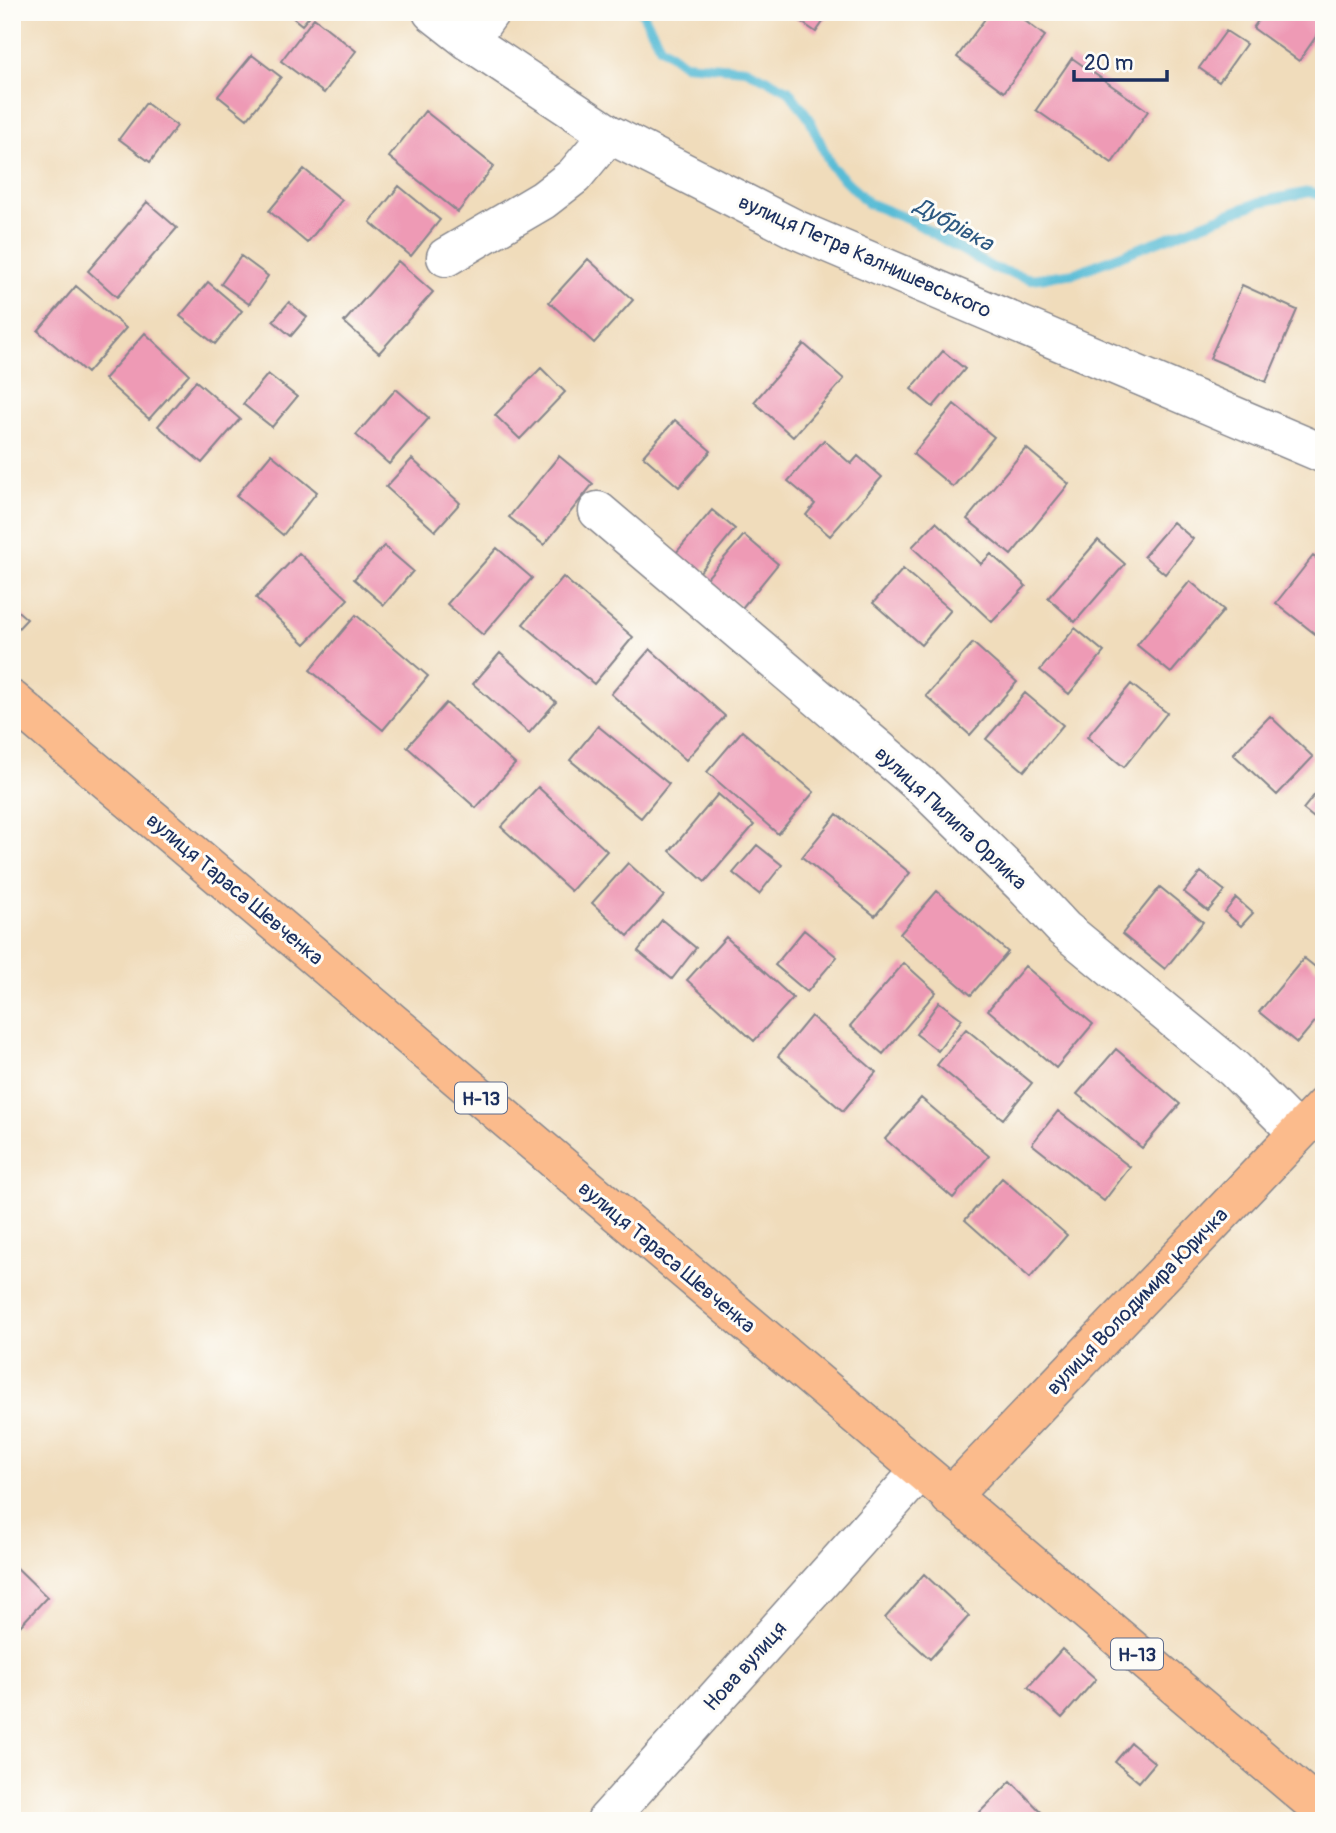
<svg xmlns="http://www.w3.org/2000/svg" width="1336" height="1833" font-family="Pangolin,sans-serif">
  <style>
    .lines { fill: none; stroke-linecap: round; stroke-linejoin: round }
    .stream { stroke: #58bcd6; stroke-width: 10 }
    .building { fill: #ee9ab5 }
    .minor-casing { stroke: #86868c; stroke-width: 41 }
    .major-casing { stroke: #86868c; stroke-width: 41 }
    .minor { stroke: #fff; stroke-width: 38 }
    .major { stroke: #fbbb8c; stroke-width: 38 }
    .labels { text-anchor: middle; stroke-width: 6; stroke-linejoin: round; paint-order: stroke }
    .shield { fill: #fdfcf7; stroke: #5f6c8c; stroke-width: 2 }
    .shield-label { font-size: 19px; font-weight: bold; fill: #1b2f5e }
    .street-label { font-size: 21px; fill: #1b2f5e; stroke: #fdfcf7 }
    .water-label { font-size: 23px; font-style: italic; fill: #2d5982; stroke: #fdfcf7 }
  </style>
  <rect width="100%" height="100%" fill="#fdfcf7"/>
  <filter id="ink" filterUnits="userSpaceOnUse"><feTurbulence type="fractalNoise" baseFrequency=".0143" numOctaves="2"/><feDisplacementMap in="SourceGraphic" scale="14" xChannelSelector="R" yChannelSelector="G"/><feConvolveMatrix kernelMatrix="1 2 1 2 8 2 1 2 1" color-interpolation-filters="sRGB"/></filter>
  <filter id="wash" filterUnits="userSpaceOnUse"><feTurbulence type="fractalNoise" baseFrequency=".00686" numOctaves="4" result="noise"/><feDisplacementMap in="SourceGraphic" scale="28" xChannelSelector="R" yChannelSelector="G"/><feGaussianBlur stdDeviation="1.57" result="paint"/><feColorMatrix in="noise" values="0 0 0 0 0 0 0 0 0 0 0 0 0 0 0 0 0 1.4 0 .05"/><feComposite in="paint" operator="in"/></filter>
  <g filter="url(#wash)">
    <rect width="100%" height="100%" fill="#f0dcbb"/>
    <g class="lines">
      <path class="stream" d="M 642,12 L 660,46 L 684,64 L 746,69 L 788,90 L 809,118 L 831,166 L 868,203 L 912,221 L 993,268 L 1031,279 L 1075,273 L 1260,202 L 1309,192 L 1324,196"/>
    </g>
    <g id="blocks">
      <path class="building" d="M 286,12 L 313,12 L 302,25 Z
        M 787,12 L 830,12 L 816,32 Z
        M 990,12 L 1013,12 L 1045,36 L 1004,92 L 957,57 Z
        M 1264,12 L 1324,12 L 1324,25 L 1299,61 L 1253,28 Z
        M 314,18 L 356,51 L 324,93 L 281,61 Z
        M 1226,31 L 1246,44 L 1219,82 L 1199,68 Z
        M 252,55 L 281,77 L 247,119 L 218,96 Z
        M 1072,58 L 1148,111 L 1112,163 L 1036,110 Z
        M 146,103 L 177,126 L 150,162 L 119,139 Z
        M 425,111 L 494,166 L 458,212 L 389,157 Z
        M 304,169 L 342,200 L 307,243 L 269,211 Z
        M 399,186 L 440,220 L 411,256 L 370,222 Z
        M 147,202 L 177,228 L 117,297 L 88,271 Z
        M 241,256 L 268,276 L 249,304 L 221,284 Z
        M 588,259 L 633,300 L 594,343 L 549,302 Z
        M 398,261 L 433,292 L 379,353 L 344,322 Z
        M 208,282 L 242,311 L 215,344 L 180,316 Z
        M 1242,285 L 1297,310 L 1266,382 L 1210,358 Z
        M 76,286 L 126,328 L 87,373 L 38,331 Z
        M 289,302 L 307,317 L 291,336 L 273,321 Z
        M 145,333 L 189,374 L 149,419 L 104,379 Z
        M 804,344 L 844,379 L 793,437 L 754,402 Z
        M 943,351 L 965,369 L 933,407 L 911,389 Z
        M 541,368 L 565,392 L 520,439 L 495,415 Z
        M 268,374 L 297,397 L 272,427 L 243,404 Z
        M 196,381 L 240,419 L 202,463 L 158,426 Z
        M 396,389 L 429,418 L 389,464 L 356,435 Z
        M 954,404 L 994,437 L 953,487 L 913,454 Z
        M 675,420 L 711,451 L 679,487 L 643,456 Z
        M 824,440 L 851,464 L 858,456 L 882,477 L 830,536 L 806,515 L 815,504 L 788,481 Z
        M 1026,448 L 1069,484 L 1011,555 L 967,519 Z
        M 271,454 L 317,492 L 283,535 L 236,496 Z
        M 559,456 L 593,484 L 544,545 L 509,517 Z
        M 412,459 L 460,503 L 435,531 L 386,487 Z
        M 712,510 L 735,529 L 699,573 L 675,554 Z
        M 936,522 L 981,564 L 991,554 L 1026,586 L 992,622 L 912,547 Z
        M 1173,522 L 1193,539 L 1165,574 L 1144,556 Z
        M 744,535 L 778,564 L 742,608 L 706,579 Z
        M 1098,540 L 1125,564 L 1075,622 L 1048,598 Z
        M 384,546 L 413,571 L 384,605 L 354,579 Z
        M 497,548 L 532,578 L 483,635 L 447,604 Z
        M 299,553 L 348,599 L 305,644 L 256,598 Z
        M 1313,556 L 1324,564 L 1324,631 L 1319,637 L 1276,603 Z
        M 903,569 L 951,610 L 921,645 L 873,603 Z
        M 563,577 L 633,637 L 594,684 L 523,624 Z
        M 1190,581 L 1224,610 L 1171,673 L 1137,645 Z
        M 12,606 L 27,619 L 12,635 Z
        M 356,615 L 428,676 L 383,730 L 310,670 Z
        M 1075,628 L 1104,652 L 1069,694 L 1040,670 Z
        M 973,643 L 1017,682 L 970,735 L 926,696 Z
        M 650,649 L 725,716 L 686,760 L 611,694 Z
        M 500,653 L 556,702 L 529,733 L 473,684 Z
        M 1131,684 L 1167,713 L 1124,767 L 1087,737 Z
        M 1025,693 L 1063,725 L 1024,771 L 986,739 Z
        M 446,703 L 515,764 L 476,808 L 407,747 Z
        M 1270,716 L 1313,757 L 1277,795 L 1233,754 Z
        M 598,726 L 669,784 L 641,818 L 570,760 Z
        M 742,731 L 814,792 L 778,834 L 707,772 Z
        M 1324,783 L 1324,826 L 1303,809 Z
        M 538,787 L 607,851 L 571,891 L 501,827 Z
        M 718,794 L 754,825 L 705,882 L 670,851 Z
        M 837,814 L 910,873 L 875,916 L 802,857 Z
        M 757,845 L 782,865 L 759,894 L 733,873 Z
        M 628,863 L 664,896 L 628,936 L 592,903 Z
        M 1201,872 L 1225,891 L 1208,911 L 1184,892 Z
        M 1160,887 L 1203,922 L 1165,969 L 1122,934 Z
        M 937,891 L 1008,952 L 971,995 L 900,934 Z
        M 1236,898 L 1253,913 L 1241,926 L 1225,912 Z
        M 662,920 L 696,948 L 672,979 L 638,951 Z
        M 804,930 L 837,957 L 807,992 L 775,965 Z
        M 726,937 L 793,998 L 754,1041 L 687,980 Z
        M 1304,958 L 1324,974 L 1324,1011 L 1297,1043 L 1259,1012 Z
        M 904,963 L 936,992 L 883,1054 L 850,1026 Z
        M 1025,966 L 1093,1024 L 1056,1068 L 988,1010 Z
        M 939,1002 L 962,1019 L 938,1051 L 916,1034 Z
        M 811,1016 L 876,1072 L 843,1111 L 778,1056 Z
        M 966,1029 L 1032,1083 L 1003,1119 L 937,1065 Z
        M 1116,1049 L 1180,1104 L 1142,1148 L 1077,1094 Z
        M 921,1098 L 989,1156 L 953,1198 L 885,1139 Z
        M 1058,1111 L 1130,1167 L 1104,1201 L 1032,1144 Z
        M 1002,1178 L 1067,1235 L 1030,1278 L 965,1220 Z
        M 12,1563 L 47,1597 L 19,1627 L 12,1621 Z
        M 924,1574 L 969,1616 L 930,1659 L 885,1618 Z
        M 1062,1649 L 1096,1679 L 1062,1718 L 1028,1687 Z
        M 1131,1743 L 1155,1763 L 1139,1782 L 1115,1762 Z
        M 1011,1781 L 1050,1821 L 979,1821 L 975,1817 Z"/>
    </g>
  </g>
  <g filter="url(#ink)">
    <use href="#blocks" fill-opacity="0" stroke="#86868c" stroke-width="2"/>
    <g class="lines">
      <defs>
        <path id="minor" d="M 432,12 L 469,41 L 609,134 L 797,230 L 1324,454
          M 469,41 L 490,12
          M 446,257 L 543,200 L 574,176 L 609,134
          M 598,511 L 923,787 L 1023,885 L 1064,929 L 1234,1069 L 1297,1132
          M 606,1821 L 920,1471"/>
        <path id="major" d="M 12,700 L 1324,1812
          M 950,1497 L 1324,1106"/>
      </defs>
      <use href="#minor" class="minor-casing"/>
      <use href="#major" class="major-casing"/>
      <use href="#minor" class="minor"/>
      <use href="#major" class="major"/>
    </g>
  </g>
  <g class="labels">
    <g class="shield">
      <rect x="455" y="1082.5" width="52" height="31" rx="5"/>
      <rect x="1111" y="1638.5" width="52" height="31" rx="5"/>
    </g>
    <g class="shield-label">
      <text x="481" y="1105">Н-13</text>
      <text x="1137" y="1661">Н-13</text>
    </g>
    <g class="street-label">
      <text transform="translate(865 256) rotate(24)" y="7">вулиця Петра Калнишевського</text>
      <text transform="translate(951 818) rotate(43)" y="7">вулиця Пилипа Орлика</text>
      <text transform="translate(235 889) rotate(40)" y="7">вулиця Тараса Шевченка</text>
      <text transform="translate(667 1257) rotate(40)" y="7">вулиця Тараса Шевченка</text>
      <text transform="translate(1137 1301) rotate(-46)" y="7">вулиця Володимира Юричка</text>
      <text transform="translate(745 1666) rotate(-48)" y="7">Нова вулиця</text>
    </g>
    <g class="water-label">
      <text transform="translate(954 224) rotate(29)" y="8">Дубрівка</text>
    </g>
  </g>
  <rect width="1336" height="1833" fill="none" stroke="#fdfcf7" stroke-width="42"/>
  <path d="M1074 70v10h93v-10" fill="none" stroke="#1b2f5e" stroke-width="3.5"/>
  <text x="1084" y="70" font-size="21" fill="#1b2f5e" stroke="#fdfcf7" stroke-width="5" paint-order="stroke">20 m</text>
</svg>
